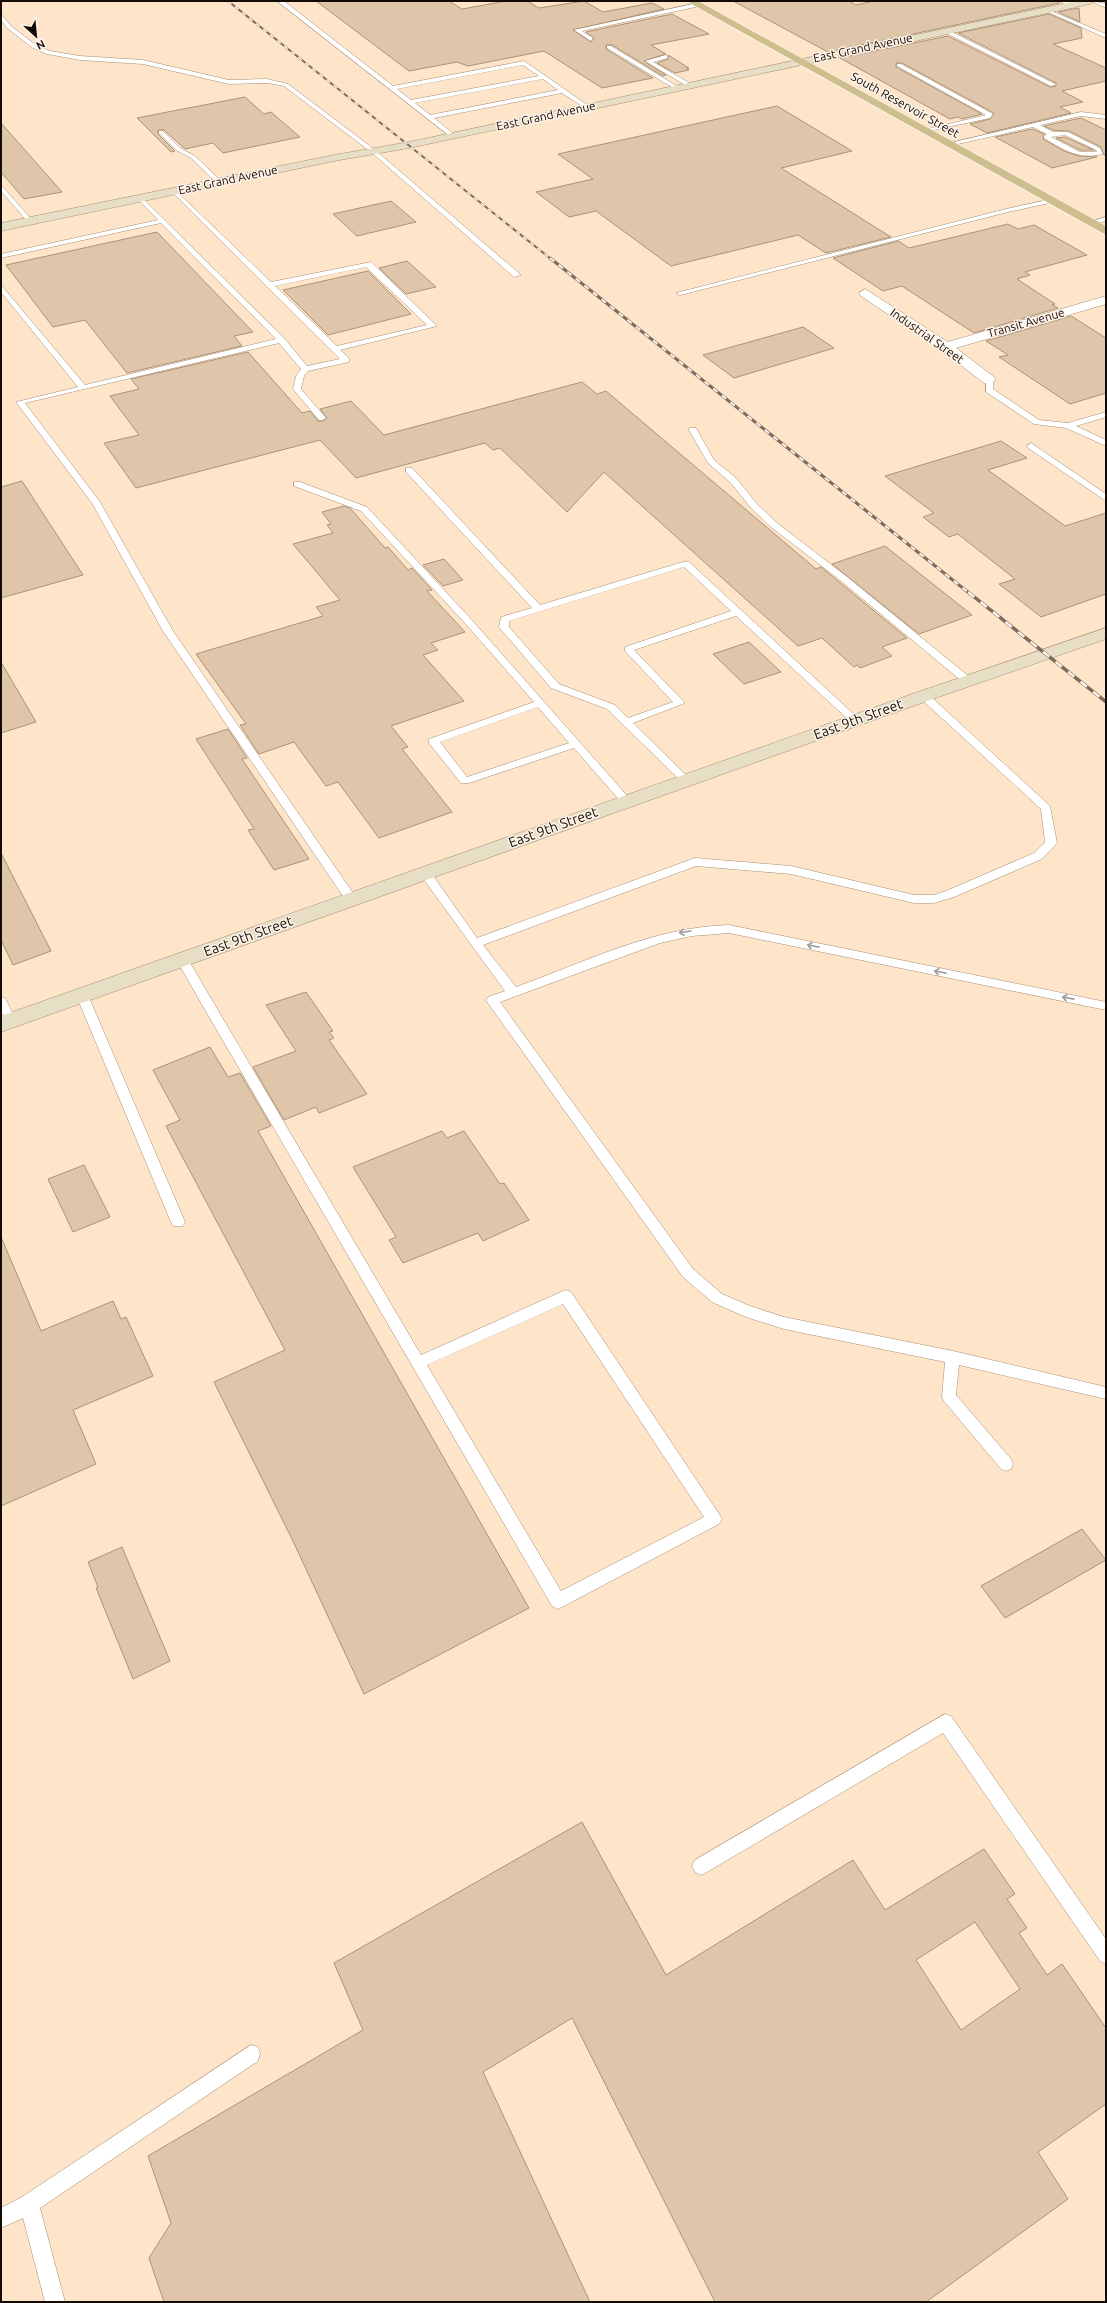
<svg xmlns="http://www.w3.org/2000/svg" width="1107" height="2303" font-family="Ubuntu,sans-serif">
  <style>
    .building { fill: #dfc6ab; stroke: #aa9379; fill-rule: evenodd }
    .lines { fill: none; stroke-linecap: round; stroke-linejoin: round }
    .lane-casing { stroke: #a68f75; stroke-width: 1 }
    .street-casing { stroke: #a68f75; stroke-width: 1 }
    .secondary-casing { stroke: #a68f75; stroke-width: 1 }
    .primary-casing { stroke: #fff; stroke-width: 1 }
    .lane { fill: #fff; fill-rule: evenodd }
    .street { fill: #fff; fill-rule: evenodd }
    .secondary { fill: #e6dfc6; fill-rule: evenodd }
    .primary { fill: #cdbf8d; fill-rule: evenodd }
    .rail-far2-casing { stroke: #7d6c5c; stroke-width: 2 }
    .rail-far1-casing { stroke: #7d6c5c; stroke-width: 3 }
    .rail-casing { stroke: #7d6c5c; stroke-width: 3.5 }
    .rail-far2 { stroke: #fff4e9; stroke-width: 1.5; stroke-dasharray: 4.5; stroke-linecap: butt }
    .rail-far1 { stroke: #fff4e9; stroke-width: 2; stroke-dasharray: 5.5; stroke-linecap: butt }
    .rail { stroke: #fff4e9; stroke-width: 2.5; stroke-dasharray: 8; stroke-linecap: butt }
    .oneway { stroke: #a19d9b }
    .labels { text-anchor: middle; stroke-width: 3; stroke-linejoin: round; paint-order: stroke }
    .far-street-label { font-size: 12px; fill: #140b04; stroke: #fff4e9 }
    .street-label { font-size: 14px; fill: #140b04; stroke: #fff4e9 }
  </style>
  <rect width="100%" height="100%" fill="#fee4c8"/>
  <path class="building" d="M 316,1 L 449,1 L 462,9 L 506,1 L 527,1 L 539,8 L 584,1 L 603,12 L 652,3 L 664,9 L 573,30 L 591,42 L 594,38 L 586,32 L 672,14 L 709,34 L 651,45 L 666,54 L 644,61 L 666,75 L 663,76 L 612,45 L 606,45 L 606,49 L 653,78 L 602,88 L 544,51 L 468,66 L 457,62 L 409,71 Z
    M 733,1 L 849,1 L 856,5 L 874,1 L 1058,1 L 1059,3 L 828,52 Z
    M 1079,8 L 1080,22 L 1058,12 L 1073,9 Z
    M 1049,14 L 1081,28 L 1082,38 L 1053,44 L 1106,68 L 1106,81 L 1062,91 L 1083,102 L 1060,107 L 1071,113 L 987,133 L 970,124 L 990,119 L 994,113 L 902,63 L 896,63 L 896,67 L 982,114 L 962,119 L 958,117 L 950,119 L 840,58 L 948,36 L 1050,87 L 1056,86 L 1056,83 L 958,33 Z
    M 668,55 L 689,68 L 686,68 L 689,70 L 675,73 L 657,63 L 668,59 Z
    M 245,97 L 264,114 L 271,112 L 300,137 L 223,153 L 213,143 L 185,149 L 164,130 L 158,130 L 158,134 L 175,151 L 171,152 L 137,118 Z
    M 777,106 L 852,151 L 781,168 L 891,237 L 826,253 L 798,235 L 671,266 L 596,211 L 569,217 L 536,192 L 593,179 L 558,154 Z
    M 1081,118 L 1106,130 L 1106,154 L 1104,155 L 1101,147 L 1069,131 L 1053,130 L 1044,126 Z
    M 1,123 L 62,192 L 24,199 L 1,172 Z
    M 1033,129 L 1044,134 L 1043,139 L 1064,151 L 1079,156 L 1097,157 L 1052,168 L 995,137 Z
    M 1065,137 L 1094,150 L 1080,150 L 1056,138 Z
    M 391,201 L 416,222 L 357,236 L 333,214 Z
    M 1008,224 L 1018,229 L 1034,225 L 1087,255 L 1025,272 L 1030,275 L 1017,279 L 1055,304 L 1052,305 L 1058,308 L 974,333 L 902,286 L 883,291 L 833,258 L 898,241 L 909,248 Z
    M 157,232 L 253,332 L 234,336 L 242,346 L 127,373 L 85,320 L 53,327 L 6,265 Z
    M 407,261 L 436,287 L 406,294 L 379,268 Z
    M 368,271 L 411,314 L 328,335 L 283,290 Z
    M 1071,316 L 1106,338 L 1106,393 L 1070,404 L 999,357 L 1008,355 L 986,341 Z
    M 803,327 L 834,348 L 734,378 L 703,355 Z
    M 248,352 L 302,413 L 310,411 L 318,421 L 323,421 L 327,418 L 320,409 L 351,401 L 384,435 L 582,382 L 597,394 L 606,391 L 816,569 L 821,567 L 907,638 L 882,647 L 892,656 L 860,668 L 857,665 L 854,667 L 822,638 L 798,646 L 604,472 L 567,512 L 500,448 L 493,450 L 485,443 L 356,478 L 320,440 L 136,488 L 104,443 L 139,435 L 110,396 L 139,389 L 131,379 Z
    M 1001,441 L 1027,458 L 988,470 L 1065,526 L 1106,513 L 1106,594 L 1041,617 L 999,584 L 1015,579 L 958,534 L 949,537 L 923,517 L 934,513 L 885,476 Z
    M 22,481 L 83,575 L 1,598 L 1,487 Z
    M 344,506 L 350,508 L 385,548 L 388,547 L 408,570 L 412,568 L 432,590 L 427,591 L 465,632 L 431,643 L 438,650 L 423,655 L 464,701 L 391,726 L 408,747 L 402,749 L 452,812 L 379,838 L 338,782 L 326,786 L 294,742 L 259,754 L 240,725 L 246,724 L 196,654 L 323,616 L 316,607 L 340,600 L 293,544 L 333,533 L 327,525 L 331,524 L 322,512 Z
    M 885,546 L 972,615 L 919,634 L 832,564 Z
    M 444,559 L 463,580 L 443,586 L 423,565 Z
    M 749,642 L 781,672 L 744,684 L 713,654 Z
    M 1,662 L 36,722 L 1,733 Z
    M 228,729 L 247,758 L 242,759 L 309,859 L 274,870 L 248,830 L 254,829 L 196,739 Z
    M 1,853 L 51,951 L 13,965 L 1,940 Z
    M 306,992 L 333,1031 L 329,1032 L 334,1038 L 329,1040 L 367,1094 L 319,1113 L 316,1107 L 284,1120 L 253,1067 L 296,1051 L 266,1005 Z
    M 210,1047 L 228,1077 L 240,1073 L 271,1126 L 258,1131 L 529,1608 L 364,1694 L 293,1541 L 214,1382 L 285,1350 L 166,1126 L 180,1120 L 153,1070 Z
    M 442,1131 L 447,1138 L 464,1131 L 500,1184 L 504,1183 L 529,1220 L 483,1241 L 478,1233 L 403,1263 L 389,1240 L 396,1237 L 353,1167 Z
    M 84,1165 L 110,1217 L 73,1232 L 48,1179 Z
    M 1,1237 L 41,1331 L 113,1301 L 121,1319 L 126,1317 L 153,1376 L 73,1410 L 96,1464 L 1,1506 Z
    M 1082,1529 L 1106,1560 L 1005,1618 L 981,1586 Z
    M 122,1547 L 170,1661 L 133,1679 L 96,1588 L 98,1587 L 88,1562 Z
    M 582,1822 L 666,1975 L 853,1860 L 885,1910 L 984,1849 L 1015,1894 L 1007,1899 L 1027,1928 L 1019,1933 L 1047,1975 L 1062,1964 L 1106,2028 L 1106,2104 L 1038,2152 L 1068,2199 L 926,2302 L 715,2302 L 572,2018 L 483,2072 L 590,2302 L 164,2302 L 149,2258 L 171,2223 L 148,2156 L 363,2030 L 334,1963 ZM 975,1922 L 1020,1989 L 961,2030 L 916,1960 Z"/>
  <g class="lines">
    <defs>
      <path id="lane" d="M 277,1 L 284,1 L 393,86 L 524,61 L 590,107 L 585,108 L 562,93 L 434,118 L 456,136 L 451,137 ZM 523,65 L 539,76 L 411,100 L 397,89 ZM 543,79 L 558,90 L 430,115 L 415,103 Z
        M 1092,1 L 1106,4 L 1106,8 L 1093,2 Z
        M 698,3 L 700,6 L 582,31 L 593,38 L 591,41 L 574,30 Z
        M 1046,9 L 1106,34 L 1106,38 L 1046,11 Z
        M 1,14 L 11,26 L 37,46 L 50,51 L 80,56 L 143,60 L 229,80 L 267,79 L 288,84 L 375,150 L 521,275 L 514,277 L 371,152 L 284,86 L 267,83 L 229,84 L 143,64 L 80,60 L 47,54 L 33,48 L 7,28 L 1,20 Z
        M 946,29 L 1055,84 L 1056,85 L 1051,86 L 944,32 Z
        M 607,46 L 611,46 L 680,88 L 675,89 L 607,48 Z
        M 666,55 L 668,58 L 653,62 L 691,84 L 691,86 L 687,86 L 645,61 Z
        M 897,64 L 901,64 L 993,114 L 990,118 L 924,132 L 924,130 L 986,115 L 897,66 Z
        M 1081,112 L 1106,115 L 1106,119 L 1081,116 L 1040,125 L 1053,132 L 1068,132 L 1100,148 L 1103,154 C 1079,160 1064,150 1044,138 L 1044,136 L 1047,134 L 1033,127 L 949,146 L 946,144 ZM 1065,135 L 1096,150 L 1097,152 L 1080,152 L 1051,137 Z
        M 159,131 L 163,131 L 180,148 L 195,156 L 221,181 L 221,183 L 217,183 L 191,158 L 176,150 L 159,133 Z
        M 1,185 L 32,220 L 32,222 L 28,222 L 1,191 Z
        M 174,189 L 271,282 L 371,262 L 437,326 L 340,350 L 349,358 L 349,362 L 308,371 L 304,376 L 301,389 L 326,418 L 322,420 L 319,420 L 293,389 L 296,376 L 301,369 L 279,343 L 25,403 L 100,502 L 173,631 L 355,896 L 357,899 L 355,902 L 347,902 L 163,631 L 92,503 L 16,402 L 78,387 L 1,292 L 1,285 L 85,385 L 276,339 L 161,223 L 1,258 L 1,254 L 158,220 L 138,199 L 137,198 L 140,196 L 284,338 L 307,366 L 340,359 L 172,192 L 171,191 ZM 366,267 L 427,325 L 337,346 L 275,286 Z
        M 1052,199 L 1055,201 L 1054,202 L 1008,212 L 680,295 L 676,293 L 1006,209 Z
        M 1106,217 L 1106,221 L 1090,225 L 1086,223 Z
        M 986,378 L 993,380 L 993,389 L 1039,420 L 1068,423 L 1106,412 L 1106,417 L 1076,426 L 1106,440 L 1106,446 L 1066,428 L 1034,424 L 986,392 Z
        M 690,428 L 696,428 L 714,460 L 737,479 L 757,504 L 777,523 L 846,576 L 972,679 L 972,683 L 964,683 L 840,580 L 771,527 L 751,508 L 731,483 L 708,463 L 689,430 Z
        M 1031,443 L 1106,494 L 1106,501 L 1028,448 L 1027,446 Z
        M 406,468 L 412,468 L 540,605 L 683,562 L 689,562 L 860,720 L 855,723 L 851,722 L 736,616 L 634,650 L 685,703 L 633,723 L 691,780 L 686,783 L 682,782 L 607,709 L 551,688 L 499,627 L 501,617 L 532,608 L 406,472 ZM 684,567 L 731,611 L 625,647 L 625,651 L 673,702 L 628,718 L 615,705 L 559,684 L 509,627 L 509,621 Z
        M 294,482 L 300,482 L 367,507 L 470,618 L 630,799 L 630,803 L 622,803 L 574,748 L 469,783 L 461,783 L 429,743 L 429,739 L 534,702 L 464,622 L 361,511 L 294,486 ZM 538,707 L 569,743 L 467,777 L 440,742 Z
        M 924,693 L 928,694 L 1050,806 L 1057,843 L 1042,859 L 954,897 L 934,903 L 914,903 L 791,874 L 696,866 L 483,945 L 516,987 C 585,962 654,927 729,925 L 1106,1002 L 1106,1010 L 729,933 L 692,936 L 660,943 L 500,1002 L 693,1269 L 722,1294 L 750,1306 L 784,1317 L 953,1351 L 1106,1387 L 1106,1399 L 959,1365 L 956,1395 L 1011,1459 L 1013,1464 L 1011,1469 L 1006,1471 L 1001,1469 L 944,1401 L 942,1397 L 945,1362 L 784,1329 L 746,1317 L 712,1302 L 683,1277 L 488,1003 L 486,1000 L 488,997 L 505,991 L 419,873 L 421,870 L 429,870 L 477,938 L 695,858 L 791,866 L 914,895 L 934,895 L 946,891 L 1034,853 L 1045,842 L 1041,809 L 920,698 L 919,696 Z
        M 182,955 L 186,956 L 421,1355 L 561,1292 L 566,1290 L 571,1292 L 719,1514 L 722,1519 L 719,1524 L 564,1606 L 558,1609 L 552,1606 L 204,1008 L 176,959 ZM 563,1304 L 704,1517 L 561,1591 L 427,1365 Z
        M 82,991 L 88,995 L 185,1222 L 183,1226 L 173,1226 L 171,1222 L 76,995 Z
        M 1,997 L 5,998 L 16,1020 L 14,1023 L 6,1023 C 1,1014 1,1007 1,997 Z
        M 945,1714 L 951,1716 L 1106,1939 L 1106,1964 L 1100,1961 L 943,1733 L 707,1872 L 701,1875 L 695,1872 L 692,1866 L 695,1860 Z
        M 251,2045 L 258,2047 L 260,2054 L 258,2061 L 40,2208 L 65,2302 L 45,2302 L 23,2218 L 1,2228 L 1,2208 L 22,2197 Z"/>
      <path id="street" d="M 1059,1 L 1071,1 L 1077,5 L 1072,8 Z
        M 865,289 L 948,342 L 1106,296 L 1106,304 L 956,348 L 994,377 L 996,380 L 989,384 L 984,383 L 941,350 L 861,296 L 859,293 Z"/>
      <path id="secondary" d="M 1076,1 L 1095,1 L 1090,4 L 409,148 L 334,161 L 1,231 L 1,223 L 334,155 L 409,142 Z
        M 1106,628 L 1106,639 L 930,700 L 1,1032 L 1,1016 L 918,692 Z"/>
      <path id="primary" d="M 686,1 L 698,1 L 1106,226 L 1106,235 Z"/>
    </defs>
    <use href="#lane" class="lane-casing"/>
    <use href="#street" class="street-casing"/>
    <use href="#secondary" class="secondary-casing"/>
    <use href="#primary" class="primary-casing"/>
    <use href="#lane" class="lane"/>
    <use href="#street" class="street"/>
    <use href="#secondary" class="secondary"/>
    <use href="#primary" class="primary"/>
    <defs>
      <path id="rail-far2" d="M 228,1 L 551,259"/>
      <path id="rail-far1" d="M 550,258 L 969,593"/>
      <path id="rail" d="M 968,592 L 1106,702"/>
    </defs>
    <use href="#rail-far2" class="rail-far2-casing"/>
    <use href="#rail-far1" class="rail-far1-casing"/>
    <use href="#rail" class="rail-casing"/>
    <use href="#rail-far2" class="rail-far2"/>
    <use href="#rail-far1" class="rail-far1"/>
    <use href="#rail" class="rail"/>
  </g>
  <defs><path id="oneway-shaft" d="M-6 0H5M1.5-3L5.5 0L1.5 3" fill="none" stroke-width="1.6" stroke-linecap="round" stroke-linejoin="round"/></defs>
  <g class="oneway">
    <use href="#oneway-shaft" transform="translate(685 932) rotate(171)"/>
    <use href="#oneway-shaft" transform="translate(813 946) rotate(-169)"/>
    <use href="#oneway-shaft" transform="translate(940 972) rotate(-169)"/>
    <use href="#oneway-shaft" transform="translate(1068 998) rotate(-169)"/>
  </g>
  <g class="labels">
    <g class="far-street-label">
      <text transform="translate(863 48) rotate(-12)" y="4">East Grand Avenue</text>
      <text transform="translate(905 105) rotate(29)" y="4">South Reservoir Street</text>
      <text transform="translate(546 116) rotate(-12)" y="4">East Grand Avenue</text>
      <text transform="translate(228 180) rotate(-12)" y="4">East Grand Avenue</text>
      <text transform="translate(1026 323) rotate(-16)" y="4">Transit Avenue</text>
      <text transform="translate(927 336) rotate(35)" y="4">Industrial Street</text>
    </g>
    <g class="street-label">
      <text transform="translate(858 719) rotate(-20)" y="5">East 9th Street</text>
      <text transform="translate(553 827) rotate(-20)" y="5">East 9th Street</text>
      <text transform="translate(248 936) rotate(-20)" y="5">East 9th Street</text>
    </g>
  </g>
  <rect width="1107" height="2303" fill="none" stroke="#140b04" stroke-width="4"/>
  <g transform="translate(36 36) rotate(153)" stroke="#fff4e9" stroke-width="3" paint-order="stroke">
  <path d="M0-3L7 15L0 10L-7 15Z" fill="#140b04"/>
  <text y="-6" font-size="11" font-weight="bold" text-anchor="middle" fill="#140b04">N</text>
  </g>
</svg>
